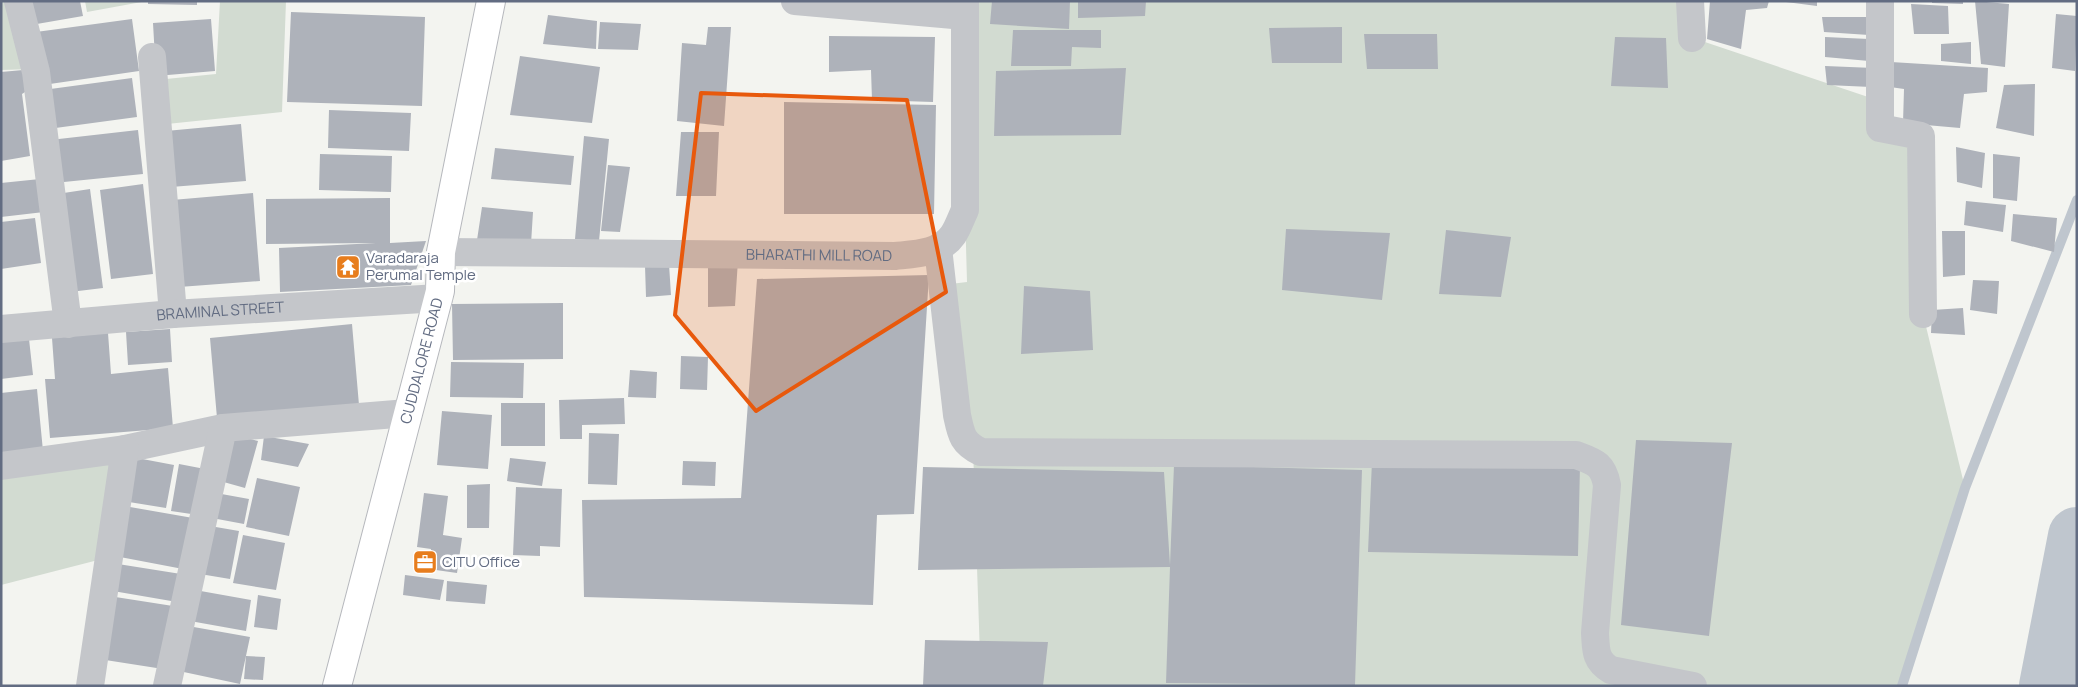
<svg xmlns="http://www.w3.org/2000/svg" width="2078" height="687" font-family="Manrope,sans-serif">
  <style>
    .green { fill: #d2dbd1 }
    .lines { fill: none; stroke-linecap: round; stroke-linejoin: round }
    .stream { stroke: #bfc6ce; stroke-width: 10 }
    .river { stroke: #bfc6ce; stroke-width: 58 }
    .building { fill: #aeb2ba }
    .major-casing { stroke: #b6b8bd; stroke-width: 30 }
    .minor { stroke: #c4c6ca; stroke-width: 28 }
    .major { stroke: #fff; stroke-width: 28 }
    .marked { fill: #e8590c; fill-opacity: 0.2; stroke: #e8590c; stroke-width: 4; stroke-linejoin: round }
    .labels { text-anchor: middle; stroke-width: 5; stroke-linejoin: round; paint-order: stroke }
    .street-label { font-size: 15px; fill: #626c82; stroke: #fff }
    .poi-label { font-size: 15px; fill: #626c82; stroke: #fff; text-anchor: start }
  </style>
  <rect width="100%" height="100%" fill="#f3f4f0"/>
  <path class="green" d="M 1,1 L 17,1 L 34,69 L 1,70 Z
    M 85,1 L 147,1 L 87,12 Z
    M 220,1 L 286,1 L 282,112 L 167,124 L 166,79 L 216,74 Z
    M 978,1 L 1695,1 L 1693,38 L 1880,101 L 1921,166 L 1923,314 L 1965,488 L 1902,686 L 981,686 L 973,448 L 942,285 L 967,282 L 965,210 Z
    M 118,450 L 102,559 L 1,585 L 1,470 Z"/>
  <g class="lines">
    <path class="stream" d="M 1902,686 L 1965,488 L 2077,200"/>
    <path class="river" d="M 2048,686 L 2077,536"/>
  </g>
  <path class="building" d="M 26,1 L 80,1 L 83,16 L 31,25 Z
    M 148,1 L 197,1 L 197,5 L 148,4 Z
    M 992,1 L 1070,1 L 1069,29 L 990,24 Z
    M 1078,1 L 1146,1 L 1145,16 L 1078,18 Z
    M 1710,1 L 1769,1 L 1767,8 L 1746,10 L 1741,49 L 1707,39 Z
    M 1786,1 L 1817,1 L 1817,6 L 1786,2 Z
    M 1932,1 L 1963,1 L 1963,4 L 1932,3 Z
    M 1975,1 L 2009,4 L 2005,67 L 1981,64 Z
    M 1911,4 L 1948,6 L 1949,34 L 1914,34 Z
    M 291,12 L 425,17 L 422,106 L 287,102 Z
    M 2056,14 L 2077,16 L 2075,71 L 2052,68 Z
    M 548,15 L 597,21 L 596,49 L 543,44 Z
    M 1822,17 L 1872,17 L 1869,35 L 1824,32 Z
    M 132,19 L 139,71 L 43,85 L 36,32 Z
    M 211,19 L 215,71 L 156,76 L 153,23 Z
    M 600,22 L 641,24 L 638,50 L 598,49 Z
    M 708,27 L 731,27 L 724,126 L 677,121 L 682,43 L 706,45 Z
    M 1342,27 L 1342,63 L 1272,63 L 1269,28 Z
    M 1013,30 L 1101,30 L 1101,48 L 1072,47 L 1071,66 L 1011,66 Z
    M 1364,34 L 1437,34 L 1438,69 L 1367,69 Z
    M 829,36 L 935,37 L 933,102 L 872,100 L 871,70 L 829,72 Z
    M 1615,37 L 1666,38 L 1668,88 L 1611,86 Z
    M 1825,37 L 1869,39 L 1869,61 L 1825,57 Z
    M 1971,42 L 1971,64 L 1941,61 L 1941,44 Z
    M 520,56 L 600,67 L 592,123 L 510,115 Z
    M 1891,62 L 1988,68 L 1987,92 L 1964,94 L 1960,128 L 1903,123 L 1904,89 L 1890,87 Z
    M 1825,66 L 1874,68 L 1871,87 L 1827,85 Z
    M 1126,68 L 1121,135 L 994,136 L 996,71 Z
    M 34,69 L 28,90 L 22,94 L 30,156 L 1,161 L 1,72 Z
    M 132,78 L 137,117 L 48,129 L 43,90 Z
    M 2035,84 L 2034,136 L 1996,128 L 2004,85 Z
    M 784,102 L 936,105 L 934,214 L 784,214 Z
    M 329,110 L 411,113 L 409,151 L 328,148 Z
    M 241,124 L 246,181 L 171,187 L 166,131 Z
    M 138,130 L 143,174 L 54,183 L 50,140 Z
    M 681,132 L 719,132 L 716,196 L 676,196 Z
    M 584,136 L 609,139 L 599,241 L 575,239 Z
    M 1956,147 L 1985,153 L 1982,188 L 1957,182 Z
    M 495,148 L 574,156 L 571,185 L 491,179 Z
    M 320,154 L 392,156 L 391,192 L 319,190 Z
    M 1993,154 L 2020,157 L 2017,201 L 1993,198 Z
    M 608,165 L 630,167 L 620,232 L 601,231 Z
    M 40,179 L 44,212 L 1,217 L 1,183 Z
    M 143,184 L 153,274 L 111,279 L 100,190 Z
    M 90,189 L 103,288 L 70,292 L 57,194 Z
    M 253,193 L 260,281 L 179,287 L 172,200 Z
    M 390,198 L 390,243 L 426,241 L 411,285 L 280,292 L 279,248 L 376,243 L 266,244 L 266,199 Z
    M 1966,201 L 2006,205 L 2003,232 L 1964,225 Z
    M 482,207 L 533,212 L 531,244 L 477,240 Z
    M 2013,214 L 2057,218 L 2054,252 L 2011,241 Z
    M 35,218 L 41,263 L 1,269 L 1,222 Z
    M 1286,229 L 1390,233 L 1382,300 L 1282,290 Z
    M 1446,230 L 1511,237 L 1501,297 L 1439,294 Z
    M 1942,231 L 1965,231 L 1965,275 L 1943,277 Z
    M 738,260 L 735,306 L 708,307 L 708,265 Z
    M 669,264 L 671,295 L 646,297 L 645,266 Z
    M 929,275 L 914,514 L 877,515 L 873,605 L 584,597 L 582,500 L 741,498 L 757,279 Z
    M 1973,280 L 1999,281 L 1997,314 L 1970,310 Z
    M 1024,286 L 1090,291 L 1093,350 L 1021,354 Z
    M 563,303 L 563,359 L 453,360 L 452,304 Z
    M 1963,308 L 1965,335 L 1931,333 L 1932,310 Z
    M 352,324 L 359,405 L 217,418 L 210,338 Z
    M 170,329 L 172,362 L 128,365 L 126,332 Z
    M 108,333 L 111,374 L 168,368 L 173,428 L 50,438 L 45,379 L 55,379 L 52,338 Z
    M 29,339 L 33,375 L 1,379 L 1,342 Z
    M 681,356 L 708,357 L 707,390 L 680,389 Z
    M 451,362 L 524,363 L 523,398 L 450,397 Z
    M 630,370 L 657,372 L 656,398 L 628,397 Z
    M 37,389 L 43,451 L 1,455 L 1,393 Z
    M 624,398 L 625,424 L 582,425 L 582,439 L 560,439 L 559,400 Z
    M 501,403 L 545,403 L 545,446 L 501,446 Z
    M 442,411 L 492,415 L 488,469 L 437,465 Z
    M 589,433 L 619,434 L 617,485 L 588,484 Z
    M 233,434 L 258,441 L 245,488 L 220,481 Z
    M 264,436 L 309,444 L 298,467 L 261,460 Z
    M 1636,440 L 1732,443 L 1709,636 L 1621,625 Z
    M 137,458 L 174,465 L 166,508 L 129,502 Z
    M 510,458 L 546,462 L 542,486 L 507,481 Z
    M 683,461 L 716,462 L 715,486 L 682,485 Z
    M 1372,461 L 1580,465 L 1578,556 L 1368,552 Z
    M 179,464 L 205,469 L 198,515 L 171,511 Z
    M 1174,465 L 1362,470 L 1355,685 L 1166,683 L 1170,567 L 918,570 L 923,467 L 1164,472 L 1170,565 Z
    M 257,478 L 300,487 L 289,536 L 246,527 Z
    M 490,484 L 489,528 L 467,528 L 467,485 Z
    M 516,487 L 562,489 L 560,547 L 540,546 L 540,556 L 513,555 Z
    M 216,493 L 249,499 L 244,524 L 212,518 Z
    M 424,493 L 448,496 L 443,535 L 462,538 L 457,573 L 429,569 L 431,549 L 417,547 Z
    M 130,507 L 193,518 L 183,569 L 120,557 Z
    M 210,526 L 239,531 L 230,579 L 200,574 Z
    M 243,535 L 285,543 L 276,590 L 233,583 Z
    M 118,564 L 181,574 L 177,602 L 113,591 Z
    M 405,575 L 444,580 L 440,600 L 403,595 Z
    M 447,581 L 487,585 L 485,604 L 446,601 Z
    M 195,590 L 251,600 L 246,631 L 190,621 Z
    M 258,595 L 281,599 L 277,630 L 254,627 Z
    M 109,596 L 173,606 L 163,669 L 99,659 Z
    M 188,626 L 250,637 L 240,684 L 179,671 Z
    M 925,640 L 1048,642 L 1043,686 L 923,686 Z
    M 246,656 L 265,657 L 263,680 L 244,679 Z"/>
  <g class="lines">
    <defs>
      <g id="major">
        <path id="s3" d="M 337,686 L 440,291 L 441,252 L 491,1"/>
      </g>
    </defs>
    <use href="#major" class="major-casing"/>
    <g class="minor">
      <path d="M 18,1 L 36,72 L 68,324"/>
      <path d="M 795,1 L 965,16"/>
      <path d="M 1690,1 L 1692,38"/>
      <path d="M 1880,1 L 1880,128 L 1921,136 L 1923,314"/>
      <path d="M 152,57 L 173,314"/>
      <path d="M 938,248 L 957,415 C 961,434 962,443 981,452 L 1576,455 C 1595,462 1603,464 1607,485 L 1595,633 C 1596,650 1595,661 1611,670 L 1693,686"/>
      <path id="s1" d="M 441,252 L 895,256 C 915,254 940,254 953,235 C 958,228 961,218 965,210 L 965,1"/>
      <path id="s2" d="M 1,329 L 173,314 L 439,298"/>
      <path d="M 125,449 L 223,428"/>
      <path d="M 1,466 L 125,449 L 90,686"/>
      <path d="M 167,686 L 223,428 L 408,413"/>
    </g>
    <use href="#major" class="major"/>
  </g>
  <path class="marked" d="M 701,93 L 907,100 L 946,292 L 756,411 L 675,315 Z"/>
  <defs>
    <symbol id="temple-square" viewBox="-11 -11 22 22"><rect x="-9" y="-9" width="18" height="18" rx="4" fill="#e77d1d" stroke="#fff"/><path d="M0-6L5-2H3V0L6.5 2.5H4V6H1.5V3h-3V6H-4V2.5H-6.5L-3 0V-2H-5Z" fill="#fff"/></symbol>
    <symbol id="office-square" viewBox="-11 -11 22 22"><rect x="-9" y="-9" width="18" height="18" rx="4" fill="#e77d1d" stroke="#fff"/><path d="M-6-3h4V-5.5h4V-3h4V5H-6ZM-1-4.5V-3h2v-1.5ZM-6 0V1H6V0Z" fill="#fff"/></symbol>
  </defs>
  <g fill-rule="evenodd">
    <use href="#temple-square" x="334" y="253" width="28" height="28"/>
    <use href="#office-square" x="411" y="548" width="28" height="28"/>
  </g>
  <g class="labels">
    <g class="street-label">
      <text dy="5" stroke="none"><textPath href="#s1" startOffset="378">BHARATHI MILL ROAD</textPath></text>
      <text dy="5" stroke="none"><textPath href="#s2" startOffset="220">BRAMINAL STREET</textPath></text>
      <text dy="5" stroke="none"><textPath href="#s3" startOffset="336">CUDDALORE ROAD</textPath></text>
    </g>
    <g class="poi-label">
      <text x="366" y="263">Varadaraja<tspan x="366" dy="17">Perumal Temple</tspan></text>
      <text x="442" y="567">CITU Office</text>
    </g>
  </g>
  <rect width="2078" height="687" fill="none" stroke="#626c82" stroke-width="5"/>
</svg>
